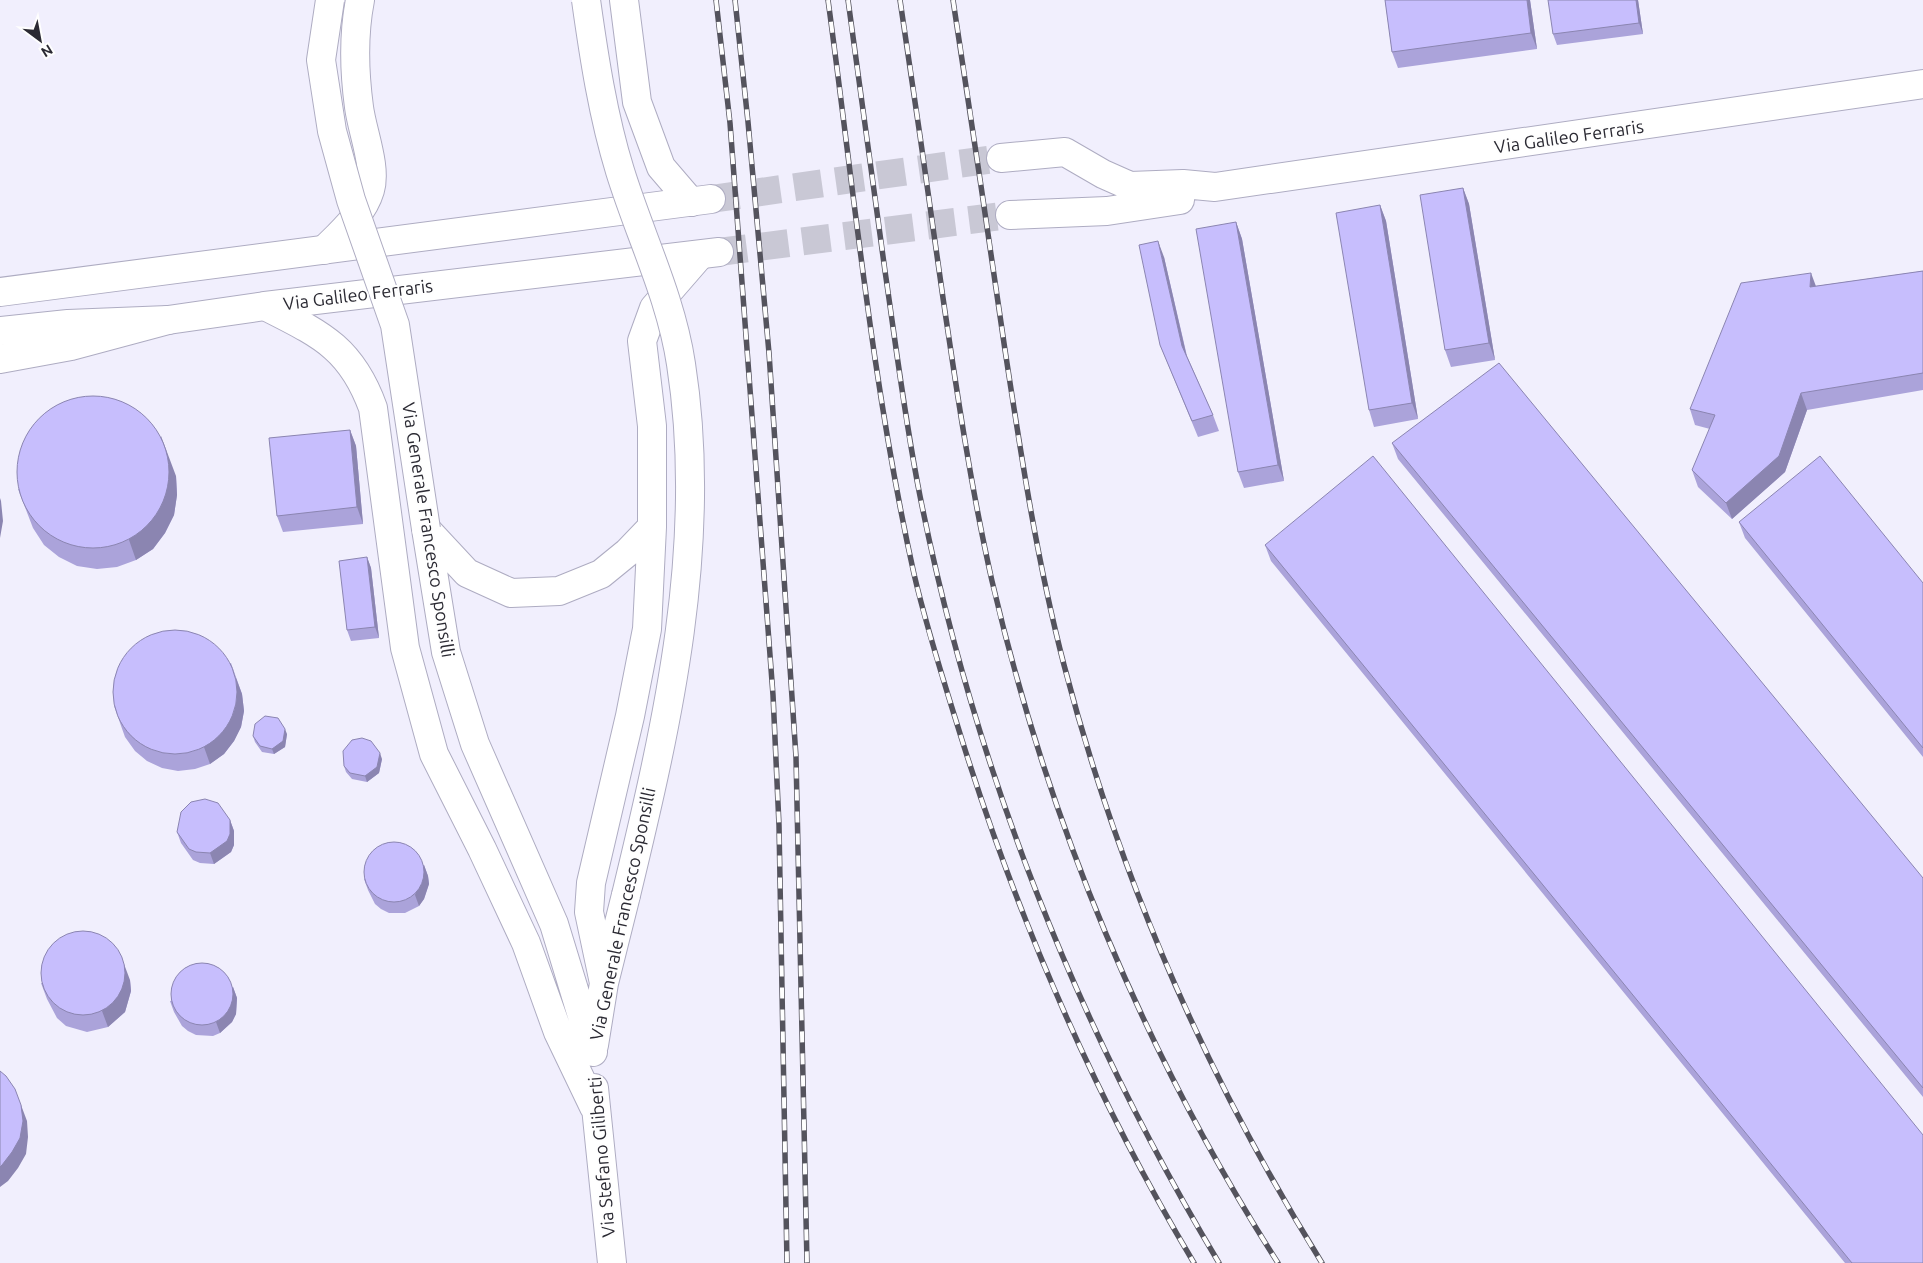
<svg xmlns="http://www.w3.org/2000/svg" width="1923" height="1263" font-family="Ubuntu,sans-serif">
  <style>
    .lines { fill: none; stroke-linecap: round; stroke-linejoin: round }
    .major-tunnel { stroke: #c9c8d5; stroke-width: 28; stroke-dasharray: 28 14; stroke-linecap: butt }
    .minor-casing { stroke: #aeacc2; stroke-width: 30 }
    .major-casing { stroke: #aeacc2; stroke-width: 30 }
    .highway-casing { stroke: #aeacc2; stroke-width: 30 }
    .minor { stroke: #fff; stroke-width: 28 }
    .major { stroke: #fff; stroke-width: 28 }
    .highway { stroke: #fff; stroke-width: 28 }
    .rail-casing { stroke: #54535d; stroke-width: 5.5 }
    .rail { stroke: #fefefe; stroke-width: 4; stroke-dasharray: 11; stroke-linecap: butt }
    .minor-bridge-casing { stroke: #aeacc2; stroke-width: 30; stroke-linecap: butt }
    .minor-bridge { stroke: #fff; stroke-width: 28 }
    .wall { fill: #aba3da }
    .shaded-wall { fill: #8b85b1 }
    .building { fill: #c7befd; stroke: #8b85b1 }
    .labels { text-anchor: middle; stroke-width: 4; stroke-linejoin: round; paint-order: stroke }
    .street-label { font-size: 18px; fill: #2b2a33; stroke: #fefefe }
  </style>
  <rect width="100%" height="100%" fill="#f1effd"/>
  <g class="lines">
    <path class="major-tunnel" d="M 711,199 L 1001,158
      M 719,252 L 1010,215"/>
    <defs>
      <path id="minor" d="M 624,0 L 637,102 L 661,167 L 691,202
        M 324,250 C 341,233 363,214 370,190 C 377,167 362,131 359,107 C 354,70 353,36 360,0
        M 265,306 C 320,334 351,347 373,408 L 405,648 L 434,754 L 482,849 L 526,943 L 558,1032 L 594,1107
        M 426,529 L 446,652 L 475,744 L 554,924 L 593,1052
        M 426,529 L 467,573 L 511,593 L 559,591 L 601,574 L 628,552 L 652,527
        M 604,983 L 589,912 L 591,883 L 630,716 L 647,629 L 652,527 L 652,426 L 642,341 L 654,308 L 700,255
        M 594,1045 L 604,983 L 626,895
        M 594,1088 L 612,1263"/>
      <path id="major" d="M 1001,158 L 1065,152 L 1103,174 L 1130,186 L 1183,184 L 1215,187 L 1923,84
        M 1010,215 L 1107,211 L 1180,200
        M 0,292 L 711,199
        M 0,359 L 71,346 L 168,320 L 265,306 L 719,252"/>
      <path id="highway" d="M 0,331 L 68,324 L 168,320"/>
    </defs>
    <use href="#minor" class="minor-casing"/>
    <use href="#major" class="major-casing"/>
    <use href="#highway" class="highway-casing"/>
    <use href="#minor" class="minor"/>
    <use href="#major" class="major"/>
    <use href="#highway" class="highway"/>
    <defs>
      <path id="rail" d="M 716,0 L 730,123 L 773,695 L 779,825 L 787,1263
        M 735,0 L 748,122 L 769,353 L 796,757 L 807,1263
        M 828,0 C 854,191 872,385 914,574 C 927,630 945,685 962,740 C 1019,922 1096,1099 1194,1263
        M 848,0 C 860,90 873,181 885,271 C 896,346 905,421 920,496 C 974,767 1077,1026 1219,1263
        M 900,0 C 915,99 929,199 943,298 C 957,393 971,488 992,581 C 1048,822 1145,1055 1278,1263
        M 953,0 C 971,117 988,233 1005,350 C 1021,455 1037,561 1064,665 C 1119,876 1207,1078 1322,1263"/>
    </defs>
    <use href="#rail" class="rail-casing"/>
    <use href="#rail" class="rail"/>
    <defs>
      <path id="minor-bridge" d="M 330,0 L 321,60 L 332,131 L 351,200 L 395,325 L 426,529
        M 586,0 C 594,57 603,116 620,171 C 640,236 671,297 681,364 C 709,543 668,722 626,895"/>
    </defs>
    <use href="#minor-bridge" class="minor-bridge-casing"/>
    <use href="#minor-bridge" class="minor-bridge"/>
  </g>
  <path class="wall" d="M 1385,0 L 1530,0 L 1537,49 L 1398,68 L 1392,52 Z
    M 1638,0 L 1643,34 L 1557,45 L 1553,34 Z
    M 1463,188 L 1469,204 L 1495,360 L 1451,367 L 1445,350 Z
    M 1380,205 L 1386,221 L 1418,419 L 1374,427 L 1369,410 Z
    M 1236,222 L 1242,239 L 1284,481 L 1244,488 L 1238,472 Z
    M 1164,257 L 1187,356 L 1213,415 L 1219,431 L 1198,437 L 1160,345 Z
    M 1923,271 L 1923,390 L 1807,410 L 1785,472 L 1732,519 L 1698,487 L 1692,470 L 1710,429 L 1695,425 L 1690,409 L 1816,286 Z
    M 350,430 L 356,446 L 363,524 L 283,532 L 277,516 Z
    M 1392,443 L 1923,878 L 1923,1097 L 1398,459 Z
    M 176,476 L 177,495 L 174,515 L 165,533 L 153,549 L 136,560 L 117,567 L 97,569 L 77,566 L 59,557 L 44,545 L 33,528 L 18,489 Z
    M 1739,522 L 1923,583 L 1923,757 L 1745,538 Z
    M 1265,545 L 1923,1263 L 1845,1263 L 1271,561 Z
    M 367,557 L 371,568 L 379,638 L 351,641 L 347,630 Z
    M 231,663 L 242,694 L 244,711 L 241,727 L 234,741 L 224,754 L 210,764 L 195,769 L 178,771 L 162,768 L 147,761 L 135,751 L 125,737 L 114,706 Z
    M 287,734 L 285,747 L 274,754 L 262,752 L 255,742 L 253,736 Z
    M 382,759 L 379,773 L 367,782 L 352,779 L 346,772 L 344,766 Z
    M 230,820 L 234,831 L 234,845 L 231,852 L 214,864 L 200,863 L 193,860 L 181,843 L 177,832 Z
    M 424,865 L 428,876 L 429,884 L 424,899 L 419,906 L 405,913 L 389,913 L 381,909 L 375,904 L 368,890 L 364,879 Z
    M 130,980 L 131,991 L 125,1012 L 108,1027 L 87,1032 L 66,1026 L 57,1018 L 47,999 L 41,983 Z
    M 233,987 L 237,998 L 236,1014 L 232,1022 L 220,1033 L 213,1036 L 196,1035 L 188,1031 L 182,1026 L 174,1012 L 170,1001 Z"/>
  <path class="shaded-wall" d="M 1527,0 L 1530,0 L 1537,49 L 1531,33 Z
    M 1636,0 L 1638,0 L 1643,34 L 1639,23 Z
    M 1463,188 L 1469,204 L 1495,360 L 1489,343 Z
    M 1380,205 L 1386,221 L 1418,419 L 1412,403 Z
    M 1236,222 L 1242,239 L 1284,481 L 1278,465 Z
    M 1158,241 L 1164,257 L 1188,362 L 1182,346 Z
    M 1811,273 L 1817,289 L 1810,287 Z
    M 1801,393 L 1807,410 L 1785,472 L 1732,519 L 1726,503 Z
    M 350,430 L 356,446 L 363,524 L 357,507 Z
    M 161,436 L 176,476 L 177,495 L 174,515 L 165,533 L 153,549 L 136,560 L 129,540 Z
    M 0,498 L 1,501 L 3,521 L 0,538 Z
    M 367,557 L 371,568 L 379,638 L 375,627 Z
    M 236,678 L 242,694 L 244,711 L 241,727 L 234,741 L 224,754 L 210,764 L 204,747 Z
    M 285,729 L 287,734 L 285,747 L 274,754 L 272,749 Z
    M 380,753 L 382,759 L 379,773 L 367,782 L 365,776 Z
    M 230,820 L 234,831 L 234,845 L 231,852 L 214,864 L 210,853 Z
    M 424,865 L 428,876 L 429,884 L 424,899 L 419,906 L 415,895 Z
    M 124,964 L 130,980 L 131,991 L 125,1012 L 108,1027 L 102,1011 Z
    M 233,987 L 237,998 L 236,1014 L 232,1022 L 220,1033 L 216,1022 Z
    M 21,1105 L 27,1121 L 28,1137 L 26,1154 L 18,1168 L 8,1181 L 0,1187 L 0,1167 Z"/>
  <path class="building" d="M 1385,0 L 1527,0 L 1531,33 L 1392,52 Z
    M 1548,0 L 1636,0 L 1639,23 L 1553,34 Z
    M 1463,188 L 1489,343 L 1445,350 L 1420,195 Z
    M 1380,205 L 1412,403 L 1369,410 L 1336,213 Z
    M 1236,222 L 1278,465 L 1238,472 L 1196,229 Z
    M 1158,241 L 1182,346 L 1213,415 L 1192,421 L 1160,345 L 1139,245 Z
    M 1923,271 L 1923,373 L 1801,393 L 1779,456 L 1726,503 L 1692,470 L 1715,415 L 1690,409 L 1741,283 L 1811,273 L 1810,287 Z
    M 1499,363 L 1923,878 L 1923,1088 L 1392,443 Z
    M17 472a76 76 0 1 1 152 0a76 76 0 1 1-152 0Z
    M 350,430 L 357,507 L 277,516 L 269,438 Z
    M 1373,456 L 1923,1135 L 1923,1263 L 1852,1263 L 1265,545 Z
    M 1820,456 L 1923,583 L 1923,748 L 1739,522 Z
    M 367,557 L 375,627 L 347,630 L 339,561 Z
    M113 692a62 62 0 1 1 124 0a62 62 0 1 1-124 0Z
    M 265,716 L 278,718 L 285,729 L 283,741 L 272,749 L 260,746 L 253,736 L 255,724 Z
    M 362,738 L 371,741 L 380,753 L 377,767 L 365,776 L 350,773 L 344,766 L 343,751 L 352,740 Z
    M 205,799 L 218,803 L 230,820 L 230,834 L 227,841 L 210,853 L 196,852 L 189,849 L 177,832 L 181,812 L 191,802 Z
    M364 872a30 30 0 1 1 60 0a30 30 0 1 1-60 0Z
    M41 973a42 42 0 1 1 84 0a42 42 0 1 1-84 0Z
    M171 994a31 31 0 1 1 62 0a31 31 0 1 1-62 0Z
    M 0,1071 L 6,1076 L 15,1089 L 21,1105 L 23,1121 L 20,1138 L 12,1152 L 2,1165 L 0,1167 Z"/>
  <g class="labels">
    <g class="street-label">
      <text transform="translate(1569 137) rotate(-8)" y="6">Via Galileo Ferraris</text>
      <text transform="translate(358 295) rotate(-7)" y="6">Via Galileo Ferraris</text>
      <text transform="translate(428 530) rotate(81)" y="6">Via Generale Francesco Sponsilli</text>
      <text transform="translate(623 914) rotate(-78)" y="6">Via Generale Francesco Sponsilli</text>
      <text transform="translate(602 1157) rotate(-95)" y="6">Via Stefano Giliberti</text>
    </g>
  </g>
  <g transform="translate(40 40) rotate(148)" stroke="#fefefe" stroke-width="4" paint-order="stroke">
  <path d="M0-4L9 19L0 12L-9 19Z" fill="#2b2a33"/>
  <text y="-8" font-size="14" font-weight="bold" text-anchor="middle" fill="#2b2a33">N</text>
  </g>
</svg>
